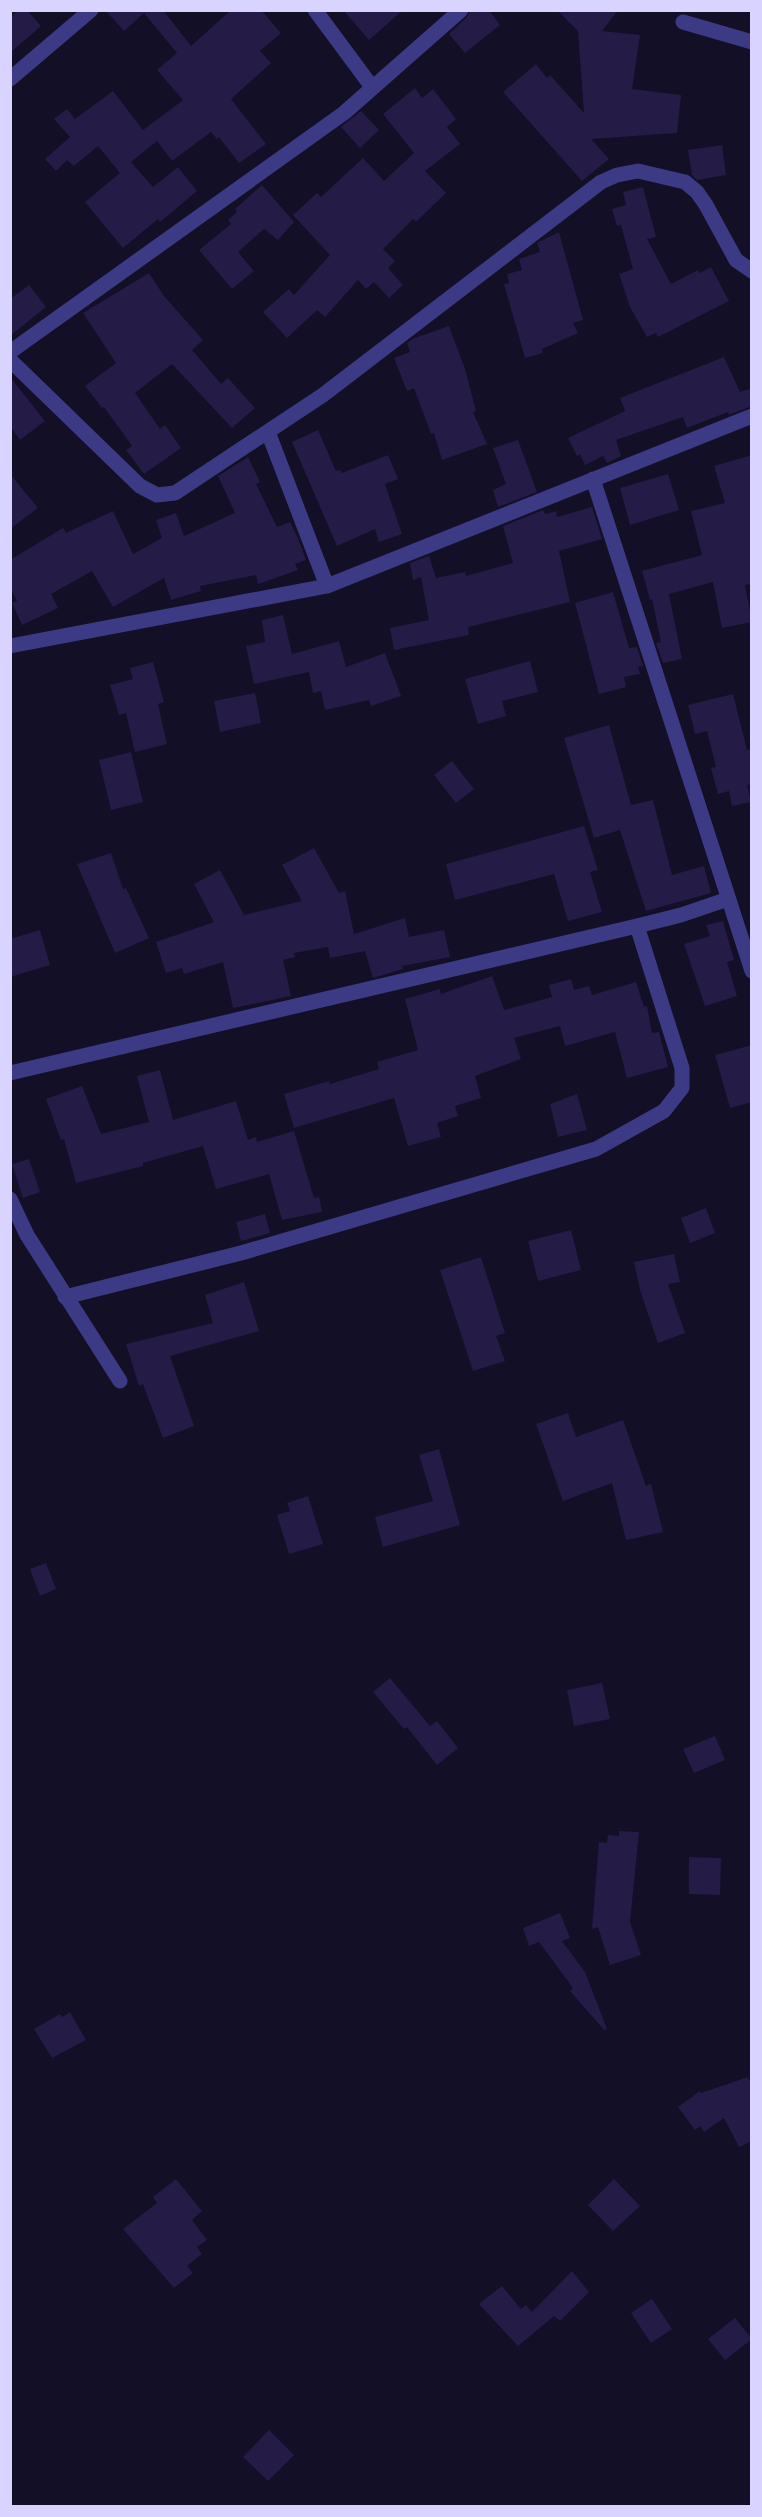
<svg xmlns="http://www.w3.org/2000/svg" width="762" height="2517" font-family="Raleway,sans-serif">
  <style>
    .building { fill: #241b47 }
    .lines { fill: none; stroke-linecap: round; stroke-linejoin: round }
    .minor { stroke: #3d3a85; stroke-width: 15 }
  </style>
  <rect width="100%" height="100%" fill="#130f26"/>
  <path class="building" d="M 18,10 L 27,10 L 41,26 L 10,53 L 10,18 Z
    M 105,10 L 163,10 L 191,46 L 231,10 L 261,10 L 281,33 L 260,51 L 271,63 L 231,99 L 266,144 L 239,163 L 219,137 L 217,139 L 211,132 L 172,161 L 157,141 L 131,162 L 153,187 L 178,167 L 197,191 L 160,222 L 158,219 L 123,248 L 85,202 L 120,173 L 98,146 L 74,166 L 67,160 L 56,171 L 45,159 L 70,137 L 54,119 L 67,109 L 75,119 L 113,91 L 143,130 L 183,100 L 157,70 L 177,53 L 144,13 L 124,31 Z
    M 343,10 L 403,10 L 369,40 Z
    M 470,10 L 489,10 L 500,25 L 465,53 L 449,34 L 467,17 Z
    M 557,10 L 618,10 L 602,31 L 640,35 L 632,89 L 681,95 L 677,133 L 591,139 L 609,159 L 582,181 L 503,92 L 536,64 L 547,78 L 550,75 L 584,113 L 578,31 Z
    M 415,88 L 422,98 L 433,89 L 456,119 L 447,127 L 460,144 L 425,171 L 446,193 L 416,222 L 413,219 L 383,249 L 395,261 L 388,268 L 403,285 L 389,298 L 374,282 L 366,289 L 358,280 L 325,317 L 317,310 L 287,338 L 263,312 L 289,289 L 294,295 L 330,255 L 293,215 L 317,193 L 321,197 L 363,158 L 384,181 L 414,153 L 383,114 Z
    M 361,111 L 379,130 L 360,148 L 341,127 Z
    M 722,145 L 726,175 L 697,180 L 692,175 L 688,150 Z
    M 262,185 L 294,222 L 278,240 L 264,229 L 238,252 L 254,271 L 232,289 L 199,250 L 231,224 L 228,220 L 237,212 L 235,209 Z
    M 643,187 L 656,237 L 647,239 L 671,284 L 698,270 L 700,273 L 711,267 L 729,301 L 658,337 L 656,333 L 647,337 L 630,307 L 619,274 L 633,269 L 621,225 L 617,226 L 612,209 L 626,205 L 623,192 Z
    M 559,232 L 583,320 L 573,323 L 578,333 L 542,349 L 543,353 L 525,358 L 504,284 L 509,283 L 507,274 L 522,270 L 519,259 L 540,252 L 537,243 Z
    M 149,273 L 164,296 L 203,340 L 192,350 L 221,384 L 228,378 L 255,408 L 232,428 L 172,364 L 135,393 L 160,429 L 165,425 L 181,448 L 144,474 L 126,450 L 132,446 L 104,407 L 102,408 L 85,386 L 116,363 L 83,313 Z
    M 29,285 L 46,307 L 10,336 L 10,299 Z
    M 449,326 L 465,369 L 476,411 L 473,412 L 487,444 L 442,460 L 434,433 L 431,434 L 414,388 L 407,391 L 394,358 L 410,352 L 407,343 L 412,339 Z
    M 724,357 L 740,392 L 752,388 L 752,406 L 729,415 L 728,412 L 687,428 L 683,417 L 616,440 L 621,456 L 607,463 L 603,456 L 585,465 L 580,454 L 577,456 L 568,438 L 625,411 L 620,398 Z
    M 10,377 L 45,421 L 20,440 L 10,426 Z
    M 318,430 L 336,471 L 340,470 L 342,473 L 388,455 L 398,479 L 385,484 L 402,534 L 379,542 L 375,529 L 337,546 L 292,442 Z
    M 518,440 L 537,492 L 498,507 L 493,490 L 506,484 L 493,448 Z
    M 752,455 L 752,584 L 745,585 L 752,622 L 722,628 L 713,582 L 669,594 L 682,659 L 663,663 L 656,643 L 661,642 L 652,599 L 650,600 L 642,571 L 702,555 L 691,511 L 725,503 L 714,466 Z
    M 248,457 L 260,482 L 256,484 L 277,527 L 290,522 L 298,538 L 306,560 L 295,564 L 298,570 L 258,584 L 256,575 L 200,586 L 201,591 L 171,600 L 164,578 L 113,607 L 92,571 L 51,594 L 58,608 L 22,625 L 12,603 L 17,601 L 10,587 L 10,560 L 63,528 L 66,533 L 113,511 L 133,554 L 162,538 L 156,520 L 176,513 L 184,536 L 235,513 L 218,476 Z
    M 10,474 L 38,508 L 10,529 Z
    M 668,474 L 679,510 L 630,525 L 620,488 Z
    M 592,507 L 602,539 L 559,551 L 570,602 L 468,627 L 469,635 L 394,650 L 390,628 L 429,620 L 421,577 L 413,580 L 410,563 L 429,556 L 436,578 L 465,572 L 466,576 L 513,563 L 503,526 L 543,510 L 545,514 L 556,511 L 557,517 Z
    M 613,592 L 629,648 L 637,647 L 643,666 L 638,667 L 640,674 L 624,677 L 626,687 L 599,694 L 575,603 Z
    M 283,615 L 292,654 L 339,641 L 346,667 L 385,653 L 401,696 L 371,706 L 369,700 L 325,710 L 321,691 L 313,693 L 309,672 L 254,684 L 246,646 L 265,642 L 262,620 Z
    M 530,661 L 538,692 L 502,701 L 506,716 L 478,724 L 465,679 Z
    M 153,662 L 164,702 L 158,704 L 167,744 L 135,752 L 126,713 L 119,715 L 110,685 L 133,679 L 130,668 Z
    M 255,693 L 261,723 L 220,732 L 214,701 Z
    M 733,694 L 747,750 L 752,749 L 752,784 L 747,785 L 751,802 L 732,806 L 729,791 L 718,794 L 711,768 L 716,767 L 707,731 L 695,734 L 688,705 Z
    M 609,725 L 631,805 L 653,800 L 672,875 L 704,866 L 711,893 L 646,911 L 620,830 L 594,838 L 564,738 Z
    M 131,752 L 143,802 L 111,810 L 99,760 Z
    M 452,761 L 474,789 L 456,803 L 434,775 Z
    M 584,826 L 598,870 L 590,872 L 602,912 L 568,921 L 554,874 L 455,900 L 446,864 Z
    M 314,848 L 339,893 L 345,891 L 354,934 L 405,918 L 409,937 L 444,930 L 450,957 L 402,966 L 403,969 L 373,978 L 365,951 L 330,958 L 328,947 L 294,953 L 295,957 L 283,960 L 291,996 L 233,1008 L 223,962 L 184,974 L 182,968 L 166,973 L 156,942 L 214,922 L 194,884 L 220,870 L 244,915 L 302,901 L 282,865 Z
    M 111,853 L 123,889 L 126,888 L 149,938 L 115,953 L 77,864 Z
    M 723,921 L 734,960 L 727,962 L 737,996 L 705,1006 L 684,944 L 710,936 L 706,925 Z
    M 40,930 L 50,965 L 10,977 L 10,939 Z
    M 492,976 L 504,1010 L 552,997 L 549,985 L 571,979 L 574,990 L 589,986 L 592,995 L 636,982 L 644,1007 L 647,1006 L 652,1033 L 659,1032 L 668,1067 L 627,1078 L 615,1032 L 565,1046 L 560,1026 L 514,1038 L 521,1059 L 475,1076 L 481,1098 L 455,1106 L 458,1116 L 437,1123 L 441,1137 L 408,1146 L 394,1098 L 294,1128 L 284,1094 L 329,1081 L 330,1084 L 379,1069 L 377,1062 L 418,1050 L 405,999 L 440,989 L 441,994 Z
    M 752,1045 L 752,1102 L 730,1108 L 715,1055 Z
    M 160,1070 L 173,1120 L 236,1101 L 248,1140 L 256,1137 L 257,1142 L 294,1131 L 314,1198 L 319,1197 L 322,1212 L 282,1220 L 269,1174 L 216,1189 L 203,1146 L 143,1163 L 143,1166 L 76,1183 L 64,1139 L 61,1140 L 46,1099 L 82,1086 L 101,1134 L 149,1122 L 137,1076 Z
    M 577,1094 L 587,1130 L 558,1137 L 550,1104 Z
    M 29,1159 L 40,1192 L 23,1198 L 12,1164 Z
    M 706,1208 L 715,1233 L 690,1243 L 681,1218 Z
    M 265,1214 L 270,1233 L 241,1241 L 236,1222 Z
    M 571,1230 L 581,1270 L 538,1281 L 528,1241 Z
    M 674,1254 L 680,1282 L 668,1284 L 685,1333 L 658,1343 L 640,1290 L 634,1262 Z
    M 481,1257 L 505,1333 L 496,1336 L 505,1361 L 473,1371 L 440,1270 Z
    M 244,1282 L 259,1331 L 170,1356 L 194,1426 L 163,1438 L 143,1384 L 139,1386 L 126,1344 L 213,1323 L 205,1295 Z
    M 568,1413 L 576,1437 L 623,1420 L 646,1486 L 651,1484 L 663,1532 L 626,1540 L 612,1483 L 563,1501 L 536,1424 Z
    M 439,1449 L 460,1525 L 383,1547 L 375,1517 L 433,1501 L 419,1455 Z
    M 308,1496 L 323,1544 L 289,1554 L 277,1515 L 290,1511 L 287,1503 Z
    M 46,1563 L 56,1589 L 40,1596 L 30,1569 Z
    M 390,1678 L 430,1726 L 437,1721 L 458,1748 L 437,1765 L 407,1727 L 404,1729 L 373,1692 Z
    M 602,1683 L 610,1719 L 574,1726 L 567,1690 Z
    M 715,1736 L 725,1760 L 694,1773 L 683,1749 Z
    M 619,1831 L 639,1832 L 630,1922 L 641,1955 L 610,1965 L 598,1927 L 592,1929 L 599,1842 L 607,1843 L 608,1835 L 619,1836 Z
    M 689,1857 L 721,1858 L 720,1895 L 689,1894 Z
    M 560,1913 L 570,1938 L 562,1941 L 585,1972 L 607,2029 L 604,2030 L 570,1991 L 573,1988 L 539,1942 L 529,1946 L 523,1928 Z
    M 70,2012 L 86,2040 L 52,2058 L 34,2029 L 60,2014 L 62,2017 Z
    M 748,2077 L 752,2087 L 752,2141 L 739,2147 L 724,2118 L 704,2132 L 700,2126 L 695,2130 L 678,2107 L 700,2091 L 701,2093 Z
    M 176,2179 L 202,2211 L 192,2220 L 207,2240 L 197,2247 L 202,2254 L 187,2266 L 193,2273 L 174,2288 L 123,2229 L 157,2203 L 153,2197 Z
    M 614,2179 L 640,2206 L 613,2231 L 588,2205 Z
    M 572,2271 L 589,2292 L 560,2321 L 554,2316 L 518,2346 L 479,2304 L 502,2286 L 521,2309 L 526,2305 L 532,2312 Z
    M 652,2299 L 672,2329 L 651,2343 L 631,2313 Z
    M 735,2318 L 752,2339 L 725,2360 L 708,2339 Z
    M 269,2430 L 294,2455 L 268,2481 L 243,2457 Z"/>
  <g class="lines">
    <path class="minor" d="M 315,10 L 372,87
      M 683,22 L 752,42
      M 10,79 L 91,10
      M 10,352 L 344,113 L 461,10
      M 10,360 L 140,486 L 157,495 L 175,493 L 323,395 L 601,182 L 617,175 L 638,171 L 685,182 L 697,192 L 706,205 L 736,260 L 752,271
      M 268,432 L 327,586
      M 593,479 L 752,971
      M 10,646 L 327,586 L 752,416
      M 10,1073 L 637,926 L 681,915 L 728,899
      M 10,1199 L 27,1235 L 120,1381
      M 65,1297 L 241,1253 L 596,1149 L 664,1111 L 682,1088 L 682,1068 L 637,926"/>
  </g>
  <rect width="762" height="2517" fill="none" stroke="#d9d4ff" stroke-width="24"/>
</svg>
